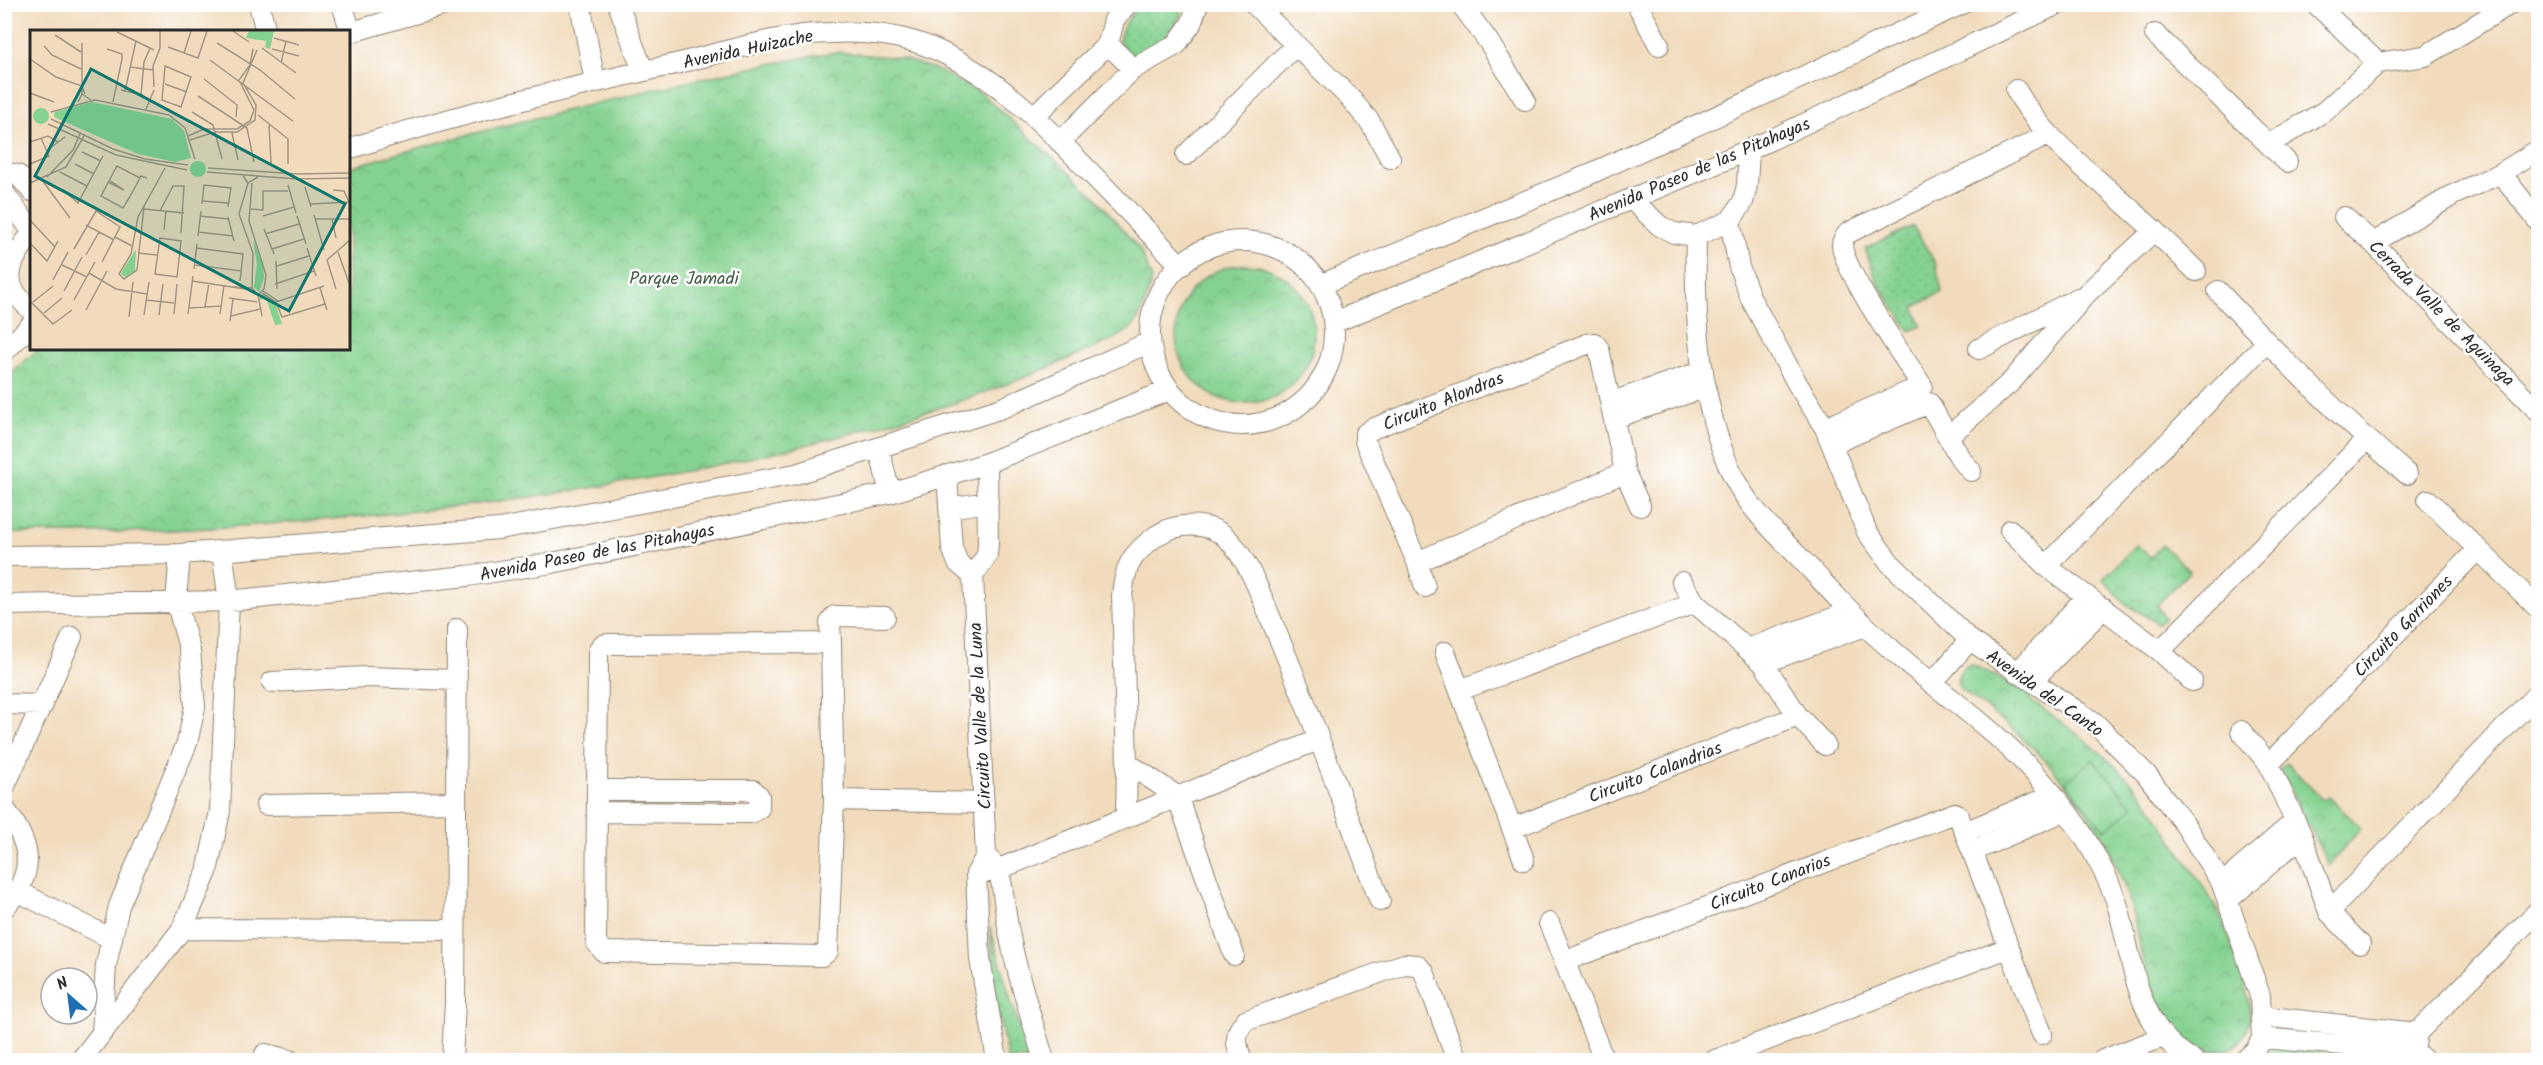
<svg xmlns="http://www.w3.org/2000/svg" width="2543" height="1065" font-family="Kalam,sans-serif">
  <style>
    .grass { fill: url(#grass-dots); stroke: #587e5e; stroke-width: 1.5 }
    .park { fill: url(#park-crowns); stroke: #587e5e; stroke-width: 1.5 }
    .garden { fill: #85d290; stroke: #587e5e; stroke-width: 1.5 }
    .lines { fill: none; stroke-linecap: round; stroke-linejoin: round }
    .minor-casing { stroke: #8e8374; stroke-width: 22 }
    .minor { stroke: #fff; stroke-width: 20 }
    .labels { text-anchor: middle; stroke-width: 5; stroke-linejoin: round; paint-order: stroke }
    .street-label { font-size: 18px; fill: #2b2b2b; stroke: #fff }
    .park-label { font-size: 18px; fill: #465d49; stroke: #fff }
    .inset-road { fill: none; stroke: #a29582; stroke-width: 1.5 }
    .view { fill: #0f766e; fill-opacity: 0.15; stroke: #0f766e; stroke-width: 3 }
    .inset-edge { fill: none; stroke: #2b2b2b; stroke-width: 3 }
  </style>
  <defs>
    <pattern id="grass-dots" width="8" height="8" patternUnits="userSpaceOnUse" patternTransform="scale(1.5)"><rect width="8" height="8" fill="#85d290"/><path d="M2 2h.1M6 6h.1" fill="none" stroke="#73b47c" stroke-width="1.8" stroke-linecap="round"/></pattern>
    <pattern id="park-crowns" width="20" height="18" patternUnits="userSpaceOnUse" patternTransform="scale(1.5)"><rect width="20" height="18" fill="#85d290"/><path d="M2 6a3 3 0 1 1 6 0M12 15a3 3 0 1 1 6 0" fill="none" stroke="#73b47c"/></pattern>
  </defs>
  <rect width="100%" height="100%" fill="#fff"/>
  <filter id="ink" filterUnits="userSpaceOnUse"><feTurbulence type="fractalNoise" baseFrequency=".0167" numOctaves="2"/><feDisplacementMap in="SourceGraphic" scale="12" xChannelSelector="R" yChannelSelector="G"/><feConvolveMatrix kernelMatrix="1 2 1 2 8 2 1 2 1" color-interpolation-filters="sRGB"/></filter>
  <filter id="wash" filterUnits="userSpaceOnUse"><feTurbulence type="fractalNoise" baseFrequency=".008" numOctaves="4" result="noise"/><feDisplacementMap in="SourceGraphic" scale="24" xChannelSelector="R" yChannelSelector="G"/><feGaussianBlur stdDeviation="1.35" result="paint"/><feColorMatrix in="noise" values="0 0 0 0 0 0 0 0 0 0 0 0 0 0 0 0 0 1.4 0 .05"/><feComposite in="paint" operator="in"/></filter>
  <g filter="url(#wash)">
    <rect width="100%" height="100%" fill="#f1dbbc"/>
    <path class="grass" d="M 1141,5 L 1184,5 C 1177,28 1156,54 1129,55 L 1119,43 C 1120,28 1130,15 1141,5 Z
      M 1913,226 L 1936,264 L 1942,292 L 1914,307 L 1922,326 L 1910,331 L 1878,284 L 1865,249 Z"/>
    <path class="park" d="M 836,52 L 900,58 L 939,71 L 981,93 L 1095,196 L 1140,250 L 1152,279 C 1147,294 1143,318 1130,329 C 1115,341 1093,348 1076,356 C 1033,374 990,392 945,406 C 743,470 531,503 320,520 C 214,529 110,535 5,533 L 5,380 L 39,348 L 348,348 L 348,168 C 419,146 492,129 564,111 C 654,89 745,67 836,52 Z
      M1176 334a69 69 0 1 1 138 0a69 69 0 1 1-138 0Z
      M 2136,545 L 2151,557 L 2162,545 L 2190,571 L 2157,605 L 2165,618 L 2158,624 L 2123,602 L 2103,579 Z
      M 1971,664 L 2031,694 L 2030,700 C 2070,727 2107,755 2139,791 C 2153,807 2164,827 2175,844 C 2190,866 2205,887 2217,910 C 2227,928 2248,990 2250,1010 C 2251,1026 2243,1046 2226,1050 C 2185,1058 2158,1008 2147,975 C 2139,952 2137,927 2130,903 C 2122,878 2112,850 2097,828 C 2057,765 2020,732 1960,689 C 1954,678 1960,668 1971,664 Z
      M 2287,763 L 2323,800 L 2329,797 L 2361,828 L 2329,866 L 2280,769 Z
      M 990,927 L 1012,1005 L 1031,1060 L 1008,1060 L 995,998 Z
      M 2277,1044 L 2332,1054 L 2334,1060 L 2261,1060 L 2260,1058 Z"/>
    <path class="garden" d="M 2093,759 L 2133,807 L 2105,830 L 2065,782 Z"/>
  </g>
  <g filter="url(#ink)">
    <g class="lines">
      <defs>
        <path id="minor" d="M 259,4 L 266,32
          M 342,4 L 351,32
          M 580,4 L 595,82
          M 618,4 L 643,71
          M 1254,4 L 1350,98 L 1370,122 L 1390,158
          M 1461,4 L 1488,41 L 1525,100
          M 1637,4 L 1659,45
          M 2316,4 L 2378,63
          M 348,33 L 448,4
          M 2155,34 L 2287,162
          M 1108,44 L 1133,69
          M 2016,90 C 2039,131 2074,159 2109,190 C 2139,216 2168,243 2196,271
          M 1035,115 L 1108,44 L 1114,20 L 1127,4
          M 1060,142 L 1133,69 L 1176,45 L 1191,24 L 1198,4
          M 2269,144 L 2325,111 L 2378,63 L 2425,56 L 2510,4
          M 348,149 C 455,115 565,89 675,64 C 726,52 779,34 831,33 C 868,31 907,36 941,52 C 999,79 1042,123 1086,168 C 1118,201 1150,233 1181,266
          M 1186,155 L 1296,45
          M 4,172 L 18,175 L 32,191
          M 2501,173 L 2538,221
          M 4,193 L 32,231
          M 1631,199 L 1660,226 L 1674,233 L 1696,236 L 1730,221 L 1743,202 L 1747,185 L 1749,150
          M 2344,217 L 2373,243 L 2538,411
          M 1730,221 L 1739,267 L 1751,299 L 1798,385 L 1825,428 L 1867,532 L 1890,563 L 1970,640 L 2095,723 L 2146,774 L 2185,825 L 2222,884 L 2260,996 L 2262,1038 L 2256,1050 L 2245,1060
          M 32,234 C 19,249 2,273 15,292 C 19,299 26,305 32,311
          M 1696,236 C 1694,316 1699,401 1732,474 C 1748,508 1777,534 1802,560 C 1831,591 1859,622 1891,649 C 1935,688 1985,722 2026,764 C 2045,783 2068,812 2083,835 C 2095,854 2112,885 2118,907 C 2134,964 2136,1029 2193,1060
          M1150 333a92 92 0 1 1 184 0a92 92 0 1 1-184 0Z
          M 2373,243 L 2453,195 L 2501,173 L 2538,150
          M 1322,284 L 1579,179 L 1962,4
          M 2218,291 C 2278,355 2340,417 2407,474
          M 1335,322 L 1749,150 L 2058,4
          M 1979,349 L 2078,298
          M 4,352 L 32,324
          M 1612,402 L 1703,371
          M 1614,418 L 1706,387
          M 1825,428 L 1922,386 C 1905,359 1844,272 1842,245 C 1842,240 1845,237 1848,233 L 2048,135
          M 1949,436 L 2012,381 L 2086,294 L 2155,230
          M 1832,444 L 1929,403 L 1960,458 L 1971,471
          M 879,449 L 890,493
          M 987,463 L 988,544 L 987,555 L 973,576 L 986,856 L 976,874 L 980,959 L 997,1060
          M 947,475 L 952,548 L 958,563 L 973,576
          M 2428,500 L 2538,608
          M 949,508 L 988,502
          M 2010,530 L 2046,566 L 2160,651 L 2192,681
          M 4,556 L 180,554 L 499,529 L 796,474 L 1002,408 L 1150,342
          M 1417,562 L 1625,472
          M 2046,566 L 2267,342
          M 1682,582 L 1695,603 L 1763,663 L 1798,716 L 1825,745
          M 1425,587 L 1417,562 L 1365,441 L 1365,434 L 1372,429 L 1587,344 L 1594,343 L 1599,349 L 1625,472 L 1640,506
          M 4,605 L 229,601 L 467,576 L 552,563 L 890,493 L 987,463 L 1169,390
          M 831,643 L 606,644 L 601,646 L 598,652 L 596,942 L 604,952 L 822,956 L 828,951 L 834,800 L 831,643 L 830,623 L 835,616 L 885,617
          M 1747,649 L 1850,612
          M 2160,651 L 2367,439
          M 1445,652 L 1524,860
          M 1763,663 L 1865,626
          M 2017,673 L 2087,596
          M 2033,680 L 2104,608
          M 272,682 L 365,677 L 456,680
          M 1932,683 L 1970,640
          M 1460,690 L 1695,603
          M 4,704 L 43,705
          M 2241,731 L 2269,764 L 2302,836 L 2329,912 L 2360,944
          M 1127,763 L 1177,796 L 1234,955
          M 2269,764 L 2478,549
          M 4,788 L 72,637
          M 834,800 L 984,803
          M 266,805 L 455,802
          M 4,808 C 32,845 37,872 4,908
          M 598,812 L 751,813 L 759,808 L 759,796 L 753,790 L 598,790
          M 1126,816 L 1127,763 L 1122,596 C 1125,565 1131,555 1156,536 C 1176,522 1210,521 1228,539 C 1251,563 1265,606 1278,636 C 1315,723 1346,813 1380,901
          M 1513,828 L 1798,716
          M 1965,832 L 2053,795
          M 1973,851 L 2064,811
          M 990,860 C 1003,873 1002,890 1005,908 C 1012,960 1029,1010 1044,1060
          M 976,874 L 999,869 L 1318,740
          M 2222,884 L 2295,821
          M 19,892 L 112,939
          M 2228,900 L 2302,836
          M 2329,912 L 2538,693
          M 1549,923 L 1604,1060
          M 182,929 L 453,930
          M 1565,961 L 1955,813 L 1959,817 L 2042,1034
          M 2261,1016 L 2417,1033
          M 102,1033 L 106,965 L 119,906 L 187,743 L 195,707 L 190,651 L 176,601 L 180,554
          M 2262,1038 L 2414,1051 L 2424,1060
          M 2414,1051 L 2417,1033 L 2538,911
          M 265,1054 L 289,1060
          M 81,1060 L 182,929 L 207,872 L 220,811 L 229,601 L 222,551
          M 452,1060 L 455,1002 L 457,629
          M 1242,1060 C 1236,1044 1233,1035 1245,1021 L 1404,964 L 1417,965 L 1424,972 L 1457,1060
          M 1715,1060 L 2008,948
          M 2103,1060 L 2163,1037"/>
      </defs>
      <use href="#minor" class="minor-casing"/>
      <use href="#minor" class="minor"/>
    </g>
  </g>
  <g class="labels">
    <g class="street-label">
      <text transform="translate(748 49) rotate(-12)" y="6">Avenida Huizache</text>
      <text transform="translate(1699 169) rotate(-23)" y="6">Avenida Paseo de las Pitahayas</text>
      <text transform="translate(2442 313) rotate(45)" y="6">Cerrada Valle de Aguinaga</text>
      <text transform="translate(1443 401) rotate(-22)" y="6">Circuito Alondras</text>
      <text transform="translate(597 552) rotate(-11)" y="6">Avenida Paseo de las Pitahayas</text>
      <text transform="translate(2403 626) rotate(-46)" y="6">Circuito Gorriones</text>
      <text transform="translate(2045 693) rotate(35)" y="6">Avenida del Canto</text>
      <text transform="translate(980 716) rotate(-93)" y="6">Circuito Valle de la Luna</text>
      <text transform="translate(1655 772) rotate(-21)" y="6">Circuito Calandrias</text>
      <text transform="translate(1770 882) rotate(-21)" y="6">Circuito Canarios</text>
    </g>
    <g class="park-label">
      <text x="684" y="284">Parque Jamadi</text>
    </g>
  </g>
  <g transform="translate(30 30)">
    <rect width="320" height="320" fill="#f1dbbc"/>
    <path d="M 219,1 L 244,1 L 240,19 L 235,17 L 236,11 L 216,8 ZM 62,72 L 142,89 L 154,101 L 161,128 L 145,132 L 108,124 L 24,87 L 25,82 ZM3 86a8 8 0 1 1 16 0a8 8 0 1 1-16 0ZM160 139a8 8 0 1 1 16 0a8 8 0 1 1-16 0ZM 223,210 L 233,232 L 234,248 L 229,262 L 224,257 L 227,234 ZM 106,219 L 105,241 L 95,248 L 91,243 ZM 233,264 L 245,272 L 252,294 L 245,295 L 236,268 L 229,270 Z" fill="#85d290"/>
    <path class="inset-road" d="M 203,1 L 219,12M 87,2 L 124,20M 25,5 L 51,22M 244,8 L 269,15M 52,13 L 52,64M 187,13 L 230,40 L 265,69M 14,16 L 22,25 L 51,39M 138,17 L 168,28 L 177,1M 232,18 L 266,43M 77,19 L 92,24 L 92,29 L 83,72M 242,19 L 269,26M 154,23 L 161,1M 0,29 L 26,47 L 52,56 L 55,64M 180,30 L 263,91M 251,33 L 256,11M 135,36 L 161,47 L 151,77 L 132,70 ZM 100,37 L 123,40M 174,49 L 207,75 L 206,87M 135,54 L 157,62M 124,57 L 123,36 L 130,18 L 130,1M 91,60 L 113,65M 95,61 L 106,11M 0,63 L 24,72M 111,65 L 114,32 L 120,18M 168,66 L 217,98 L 224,132M 48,72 L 52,64 L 61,70M 116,79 L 124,60M 21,82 L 65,70 L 139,85 L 155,98 L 165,129M 162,82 L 183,95 L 192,129M 228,85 L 258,109 L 258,134M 21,89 L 83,119 L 115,129 L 158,135M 18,94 L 86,125 L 157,140M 239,95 L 241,133M 202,103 L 208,130M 158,106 L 174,99 L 207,99 L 220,91 L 224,80 L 209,50 L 220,35 L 223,19M 160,110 L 185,102 L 207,102 L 225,90 L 226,75 L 213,53 L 227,20M 0,112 L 18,106 L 28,112M 19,119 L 35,107M 52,122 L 71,131M 0,134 L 19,126 L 11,108M 45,134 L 64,144M 178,138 L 267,144 L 320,143M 30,142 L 57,156M 177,142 L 267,149 L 320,148M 213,146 L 218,153 L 228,147M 17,147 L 43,120 L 50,104M 110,148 L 87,136 L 71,166 L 93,178 L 102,163 L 110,148 L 111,146 L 117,148M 12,150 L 40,188M 78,152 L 94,160 L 79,150M 0,153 L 36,137 L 54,106M 218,153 L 209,184 L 223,223 L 222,258 L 228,265 L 234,259 L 236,245 L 219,191 L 222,153M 258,155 L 266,183M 275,157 L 281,177M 32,159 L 48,173 L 73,126M 303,160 L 314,161 L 319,172M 173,171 L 198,173M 172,174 L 174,155 L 201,158 L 198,177M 280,174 L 320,172M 114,177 L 107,240 L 94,249 L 89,244 L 101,224 L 108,187 L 135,138M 114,179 L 154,183M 221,179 L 233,180 L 233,161 L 258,161M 130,181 L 143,156 L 154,156 L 151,203M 284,185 L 294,220M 170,186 L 198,189M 233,186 L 264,177M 267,186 L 276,214M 198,187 L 204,211M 285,189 L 320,189M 302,189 L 306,208M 0,190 L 25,217M 56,195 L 84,210M 234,199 L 244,224M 134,200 L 136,181M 168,202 L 203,206M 235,204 L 269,194M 168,206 L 171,181M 85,207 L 102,216M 130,208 L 151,211 L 147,247 L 125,244 ZM 0,213 L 17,231 L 28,211M 166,218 L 213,224 L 210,251M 277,218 L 286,246M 44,219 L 66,181 L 90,197 L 72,232M 242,219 L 274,209M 308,222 L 319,253M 108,223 L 127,225M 56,225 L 69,202M 246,231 L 247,259M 32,235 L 57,247M 165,235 L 211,241M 247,236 L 279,226M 164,239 L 167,214M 59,243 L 86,259 L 117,264M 23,250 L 38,222M 162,251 L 222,260M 245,254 L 284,241M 204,257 L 222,258M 290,258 L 297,280M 306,259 L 297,230 L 320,210M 34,261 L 52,227M 233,261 L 248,271M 232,263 L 246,272 L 252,287 L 295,274M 228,265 L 232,286M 199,268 L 227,272M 44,270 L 65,232M 116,270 L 144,273M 0,271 L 23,294 L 42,280M 3,272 L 23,256M 246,272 L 294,256M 175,277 L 179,253M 159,278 L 191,276M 56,280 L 77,241M 14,283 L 32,268M 144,284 L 147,254M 158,284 L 163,246M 190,284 L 194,255M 114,285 L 119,252M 129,285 L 133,254M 201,286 L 230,279M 99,287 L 103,252M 200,291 L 203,269"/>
    <path class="view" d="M 61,39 L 315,174 L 259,281 L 5,146 Z"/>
    <rect width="320" height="320" class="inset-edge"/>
  </g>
  <rect width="2543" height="1065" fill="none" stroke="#fff" stroke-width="24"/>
  <g transform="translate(69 996) rotate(332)"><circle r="28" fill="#ffffff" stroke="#aaaaaa" stroke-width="1.5"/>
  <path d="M0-4.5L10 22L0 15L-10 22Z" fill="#1f6fb2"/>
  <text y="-9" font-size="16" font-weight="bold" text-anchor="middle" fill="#2b2b2b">N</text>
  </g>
</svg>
